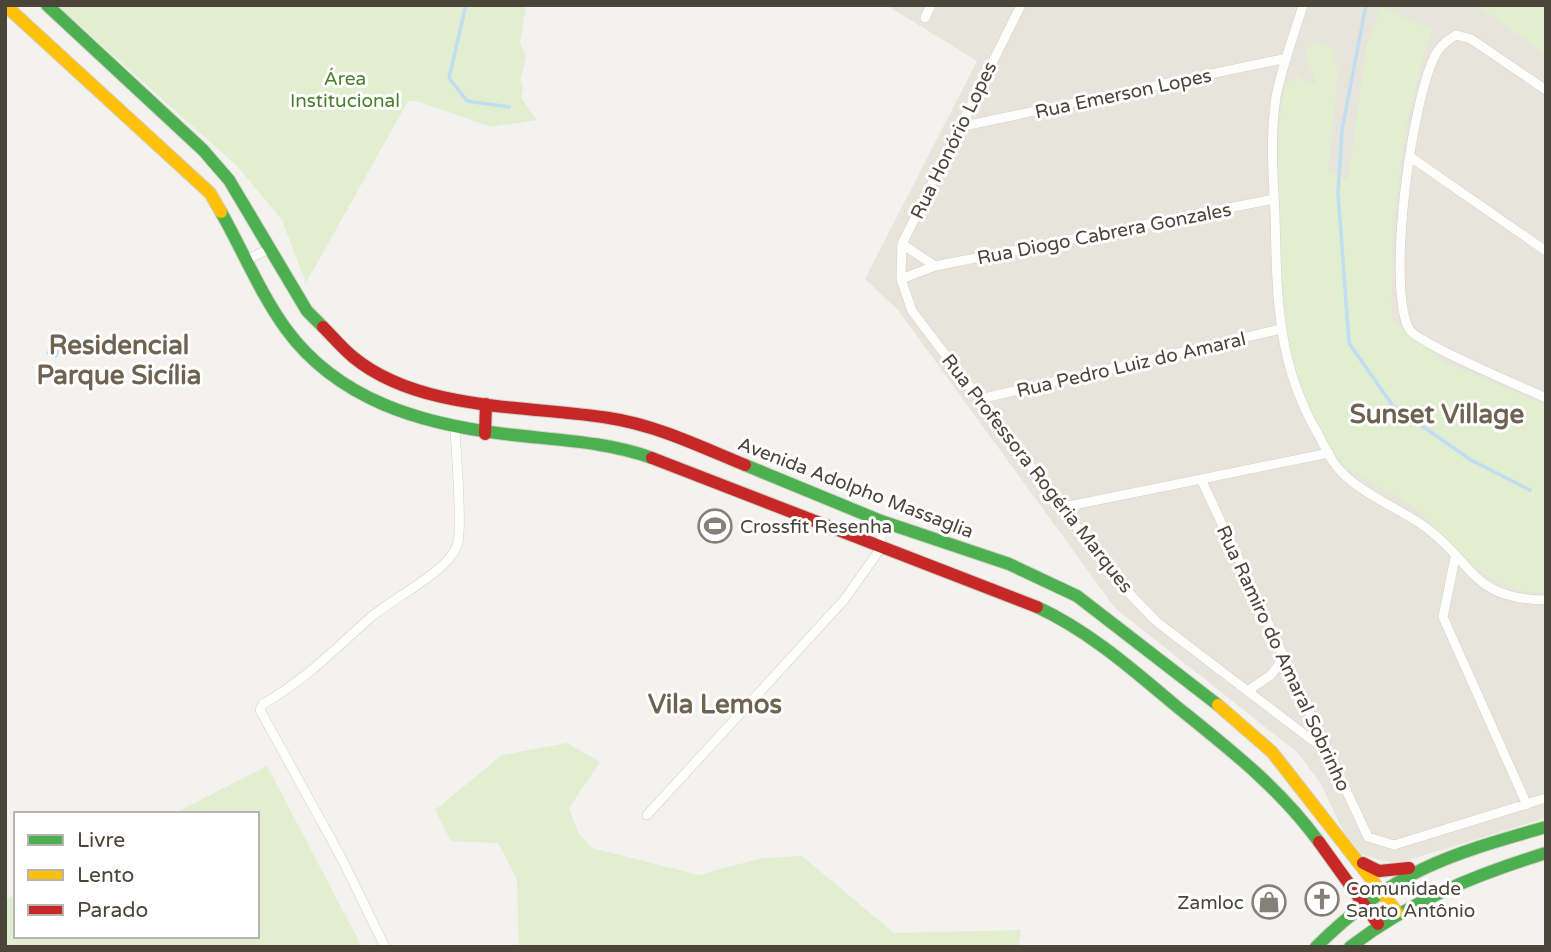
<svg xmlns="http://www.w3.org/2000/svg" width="1551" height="952" font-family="'Varela Round',sans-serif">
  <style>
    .residential { fill: #e7e4dc }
    .green { fill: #e1eecf }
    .water { fill: #c0ddf1 }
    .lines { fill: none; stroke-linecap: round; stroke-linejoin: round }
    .stream { stroke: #c0ddf1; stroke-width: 3.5 }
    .street-casing { stroke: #d2d0cb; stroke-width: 10 }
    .fast-casing { stroke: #d3cfc5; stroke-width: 14 }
    .slow-casing { stroke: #d3cfc5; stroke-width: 14 }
    .jam-casing { stroke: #d3cfc5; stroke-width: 14 }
    .street { stroke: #fdfdfc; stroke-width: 9 }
    .fast { stroke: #4caf50; stroke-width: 12 }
    .slow { stroke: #ffc107; stroke-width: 12 }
    .jam { stroke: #c62828; stroke-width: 12 }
    .labels { text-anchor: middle; stroke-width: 6; stroke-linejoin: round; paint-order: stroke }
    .park-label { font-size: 19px; fill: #4a7f2a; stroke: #fff }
    .street-label { font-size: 19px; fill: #4b4439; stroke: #fff }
    .poi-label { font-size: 19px; fill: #4b4439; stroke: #fff; text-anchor: start }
    .district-label { font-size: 26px; font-weight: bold; fill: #6e6250; stroke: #fff }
  </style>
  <rect width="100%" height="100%" fill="#f4f2ee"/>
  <path class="residential" d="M 886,5 L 1546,5 L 1546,818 L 1402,862 L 1383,861 L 1361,854 L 1343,831 L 1321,784 L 1298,753 L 1115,608 L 898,310 L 865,279 L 977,61 Z"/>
  <path class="green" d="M 57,5 L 526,5 L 520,43 L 526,57 L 520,81 L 523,87 L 521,98 L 537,120 L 491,127 L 417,101 L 408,101 L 306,283 L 282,220 L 238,167 Z
    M 1477,5 L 1546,5 L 1546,55 Z
    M 1382,7 L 1432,30 C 1400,124 1390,220 1392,319 L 1444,362 L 1546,405 L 1546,592 C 1492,597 1459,551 1424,516 C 1400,492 1364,486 1341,461 C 1322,442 1300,392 1292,366 C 1282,335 1282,298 1281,266 C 1278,206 1274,145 1285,85 L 1298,75 L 1307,83 L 1316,84 L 1305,50 L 1315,42 L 1332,48 L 1338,71 L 1328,171 L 1348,181 L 1367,44 Z
    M 567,743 L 600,762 L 569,808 L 578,832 L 592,848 L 699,875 L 762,858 L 802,856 L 894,933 L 1021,930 L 1018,947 L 519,947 L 517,880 L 498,843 L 451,841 L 435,810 L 502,755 Z
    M 267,766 L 362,947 L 7,947 L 5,900 L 16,894 L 16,936 L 257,936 L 257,814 L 173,814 Z"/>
  <path class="water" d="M 56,332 L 65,337 L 57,358 L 46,354 Z"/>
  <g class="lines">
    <path class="stream" d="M 466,5 L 449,78 L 467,101 L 509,107
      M 1366,5 L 1342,130 L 1338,193 L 1349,343 L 1393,406 L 1471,460 L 1530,490"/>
    <defs>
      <path id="street" d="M 1021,5 L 902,244 L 901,279 L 912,311 L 1121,585 L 1157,622 L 1329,753
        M 1303,5 C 1294,35 1282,66 1276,97 C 1270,136 1273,175 1275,214 C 1277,295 1276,362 1318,434 C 1324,445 1329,457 1337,467 C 1359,494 1400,508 1428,529 C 1476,566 1472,599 1546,600
        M 925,18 L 931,5
        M 1546,90 L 1471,39 L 1456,35 C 1448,40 1442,44 1437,52 C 1412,94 1386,286 1409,329 C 1418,344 1523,387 1546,398
        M 959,127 L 1287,58
        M 1409,156 L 1546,251
        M 902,244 L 935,266
        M 248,259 L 271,248
        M 901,279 L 935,266 L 1274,199
        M 980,399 L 1281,329
        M 1201,479 L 1368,837 L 1394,845 L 1546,798
        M 1059,508 L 1329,453
        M 1455,558 L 1443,617 L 1527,805
        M 1249,690 L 1271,675 L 1284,657
        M 647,815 L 844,600 L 881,548 L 881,521
        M 385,947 L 342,859 L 260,710 L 263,704 C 305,680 335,649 371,617 C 393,598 447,572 457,546 C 463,531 456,452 455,429"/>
      <path id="fast" d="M 47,5 L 203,150 L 229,180 L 307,311 L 323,327
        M 221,212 C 243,251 260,293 286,329 C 338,400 421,424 505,434 C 553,440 606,441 652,458
        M 745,465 L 881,521 L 1009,564 L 1077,596 L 1218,705
        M 1037,607 C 1089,631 1132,669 1176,706 C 1228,748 1279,787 1319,842
        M 1316,947 C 1391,872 1447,855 1546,827
        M 1350,947 C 1410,901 1475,875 1546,853"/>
      <path id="slow" d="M 5,5 L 210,193 L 221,212
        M 1218,705 L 1272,752 L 1397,912"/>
      <path id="jam" d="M 323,327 C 333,337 342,348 353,357 C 420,412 528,405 609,418 C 656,425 701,447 745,465
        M 485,434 L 486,404
        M 652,458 L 1037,607
        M 1319,842 L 1378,924
        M 1363,863 L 1379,871 L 1409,868"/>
    </defs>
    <use href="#street" class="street-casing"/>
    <use href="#fast" class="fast-casing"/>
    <use href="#slow" class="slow-casing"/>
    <use href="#jam" class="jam-casing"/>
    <use href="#street" class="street"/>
    <use href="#fast" class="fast"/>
    <use href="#slow" class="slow"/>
    <use href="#jam" class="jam"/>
  </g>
  <defs>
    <symbol id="stadium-ring" viewBox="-11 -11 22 22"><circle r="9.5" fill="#fff" stroke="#868178" stroke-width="1.5"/><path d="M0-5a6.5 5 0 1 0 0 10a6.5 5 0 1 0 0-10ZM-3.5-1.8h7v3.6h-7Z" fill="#868178"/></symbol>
    <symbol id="church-ring" viewBox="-11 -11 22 22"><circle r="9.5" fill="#fff" stroke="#868178" stroke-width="1.5"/><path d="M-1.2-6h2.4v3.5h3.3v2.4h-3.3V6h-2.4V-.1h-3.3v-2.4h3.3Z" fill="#868178"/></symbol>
    <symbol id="shop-ring" viewBox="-11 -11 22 22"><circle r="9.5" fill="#fff" stroke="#868178" stroke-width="1.5"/><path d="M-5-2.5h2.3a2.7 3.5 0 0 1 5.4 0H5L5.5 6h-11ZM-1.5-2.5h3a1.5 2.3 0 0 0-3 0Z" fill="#868178"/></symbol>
  </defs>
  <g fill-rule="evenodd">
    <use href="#stadium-ring" x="696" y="507" width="38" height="38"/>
    <use href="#church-ring" x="1303" y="880" width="38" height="38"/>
    <use href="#shop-ring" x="1250" y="883" width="38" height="38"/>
  </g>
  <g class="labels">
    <g class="park-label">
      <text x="345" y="85">Área<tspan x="345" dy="22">Institucional</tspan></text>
    </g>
    <g class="street-label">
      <text transform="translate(1123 93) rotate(-12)" y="7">Rua Emerson Lopes</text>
      <text transform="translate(953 140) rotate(-64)" y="7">Rua Honório Lopes</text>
      <text transform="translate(1104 233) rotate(-11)" y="7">Rua Diogo Cabrera Gonzales</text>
      <text transform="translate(1131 364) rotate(-13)" y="7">Rua Pedro Luiz do Amaral</text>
      <text transform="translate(1038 473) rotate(52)" y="7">Rua Professora Rogéria Marques</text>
      <text transform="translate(856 487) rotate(21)" y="7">Avenida Adolpho Massaglia</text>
      <text transform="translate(1284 658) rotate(65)" y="7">Rua Ramiro do Amaral Sobrinho</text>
    </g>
    <g class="poi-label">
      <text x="740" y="533">Crossfit Resenha</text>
      <text x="1346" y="895">Comunidade<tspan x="1346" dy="22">Santo Antônio</tspan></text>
      <text x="1244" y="909" text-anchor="end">Zamloc</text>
    </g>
    <g class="district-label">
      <text x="119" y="354">Residencial<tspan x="119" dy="30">Parque Sicília</tspan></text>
      <text x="1437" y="423">Sunset Village</text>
      <text x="715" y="713">Vila Lemos</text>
    </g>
  </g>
  <rect width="1551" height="952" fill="none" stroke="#4b4439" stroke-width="14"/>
  <rect x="14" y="812" width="245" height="126" fill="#ffffff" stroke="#b7b4b0" stroke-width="2"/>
  <rect x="28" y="835" width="35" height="10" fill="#4caf50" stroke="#b7b4b0" stroke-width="2"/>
  <text x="77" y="847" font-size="21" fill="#4b4439">Livre</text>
  <rect x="28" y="870" width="35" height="10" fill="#ffc107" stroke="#b7b4b0" stroke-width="2"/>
  <text x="77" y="882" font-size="21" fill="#4b4439">Lento</text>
  <rect x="28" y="905" width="35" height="10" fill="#c62828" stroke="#b7b4b0" stroke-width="2"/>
  <text x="77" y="917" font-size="21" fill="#4b4439">Parado</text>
</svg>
